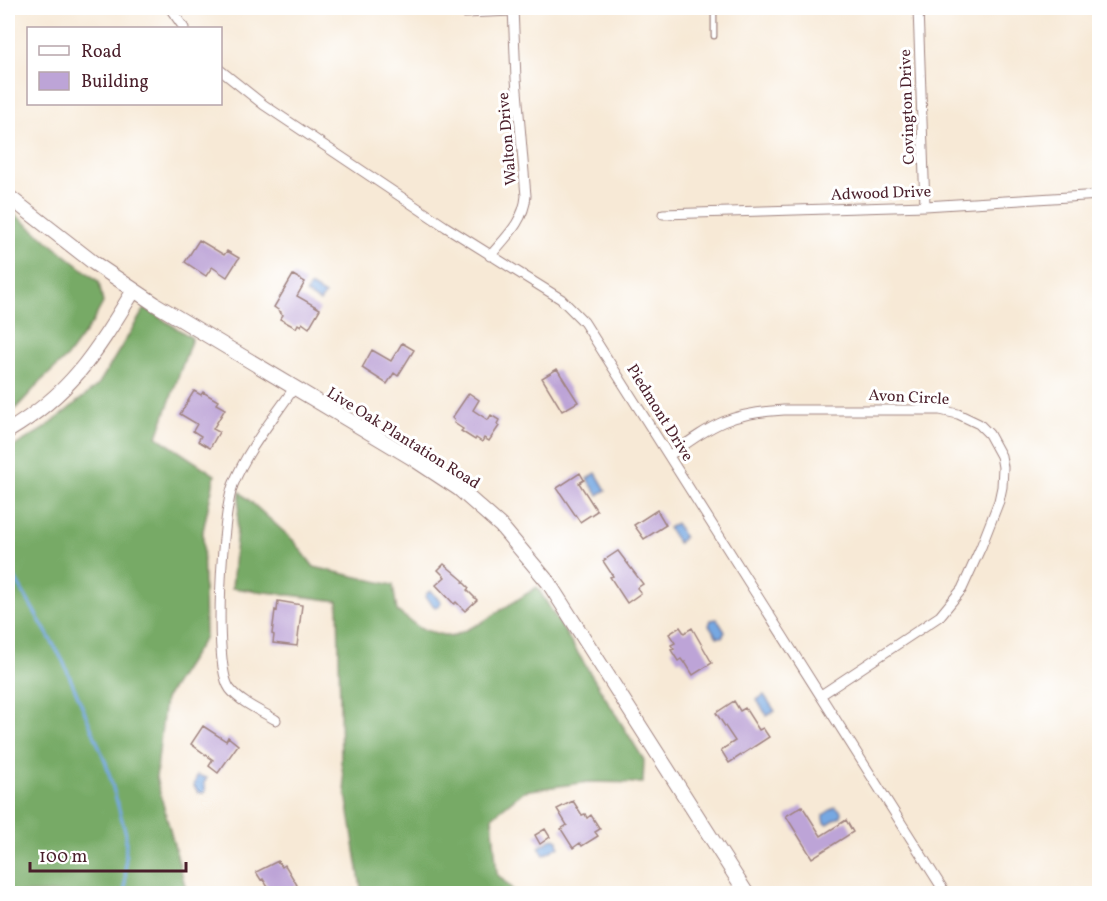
<svg xmlns="http://www.w3.org/2000/svg" width="1107" height="901" font-family="Vollkorn,serif">
  <style>
    .forest { fill: #7a6; stroke: #606448; stroke-width: 1.5 }
    .water { fill: #76a8e2; stroke: #606486; stroke-width: 1.5 }
    .lines { fill: none; stroke-linecap: round; stroke-linejoin: round }
    .stream { stroke: #76a8e2; stroke-width: 3 }
    .building { fill: #bda4d7 }
    .lane-casing { stroke: #a08480; stroke-width: 7 }
    .street-casing { stroke: #a08480; stroke-width: 11 }
    .secondary-casing { stroke: #a08480; stroke-width: 16 }
    .lane { stroke: #fff; stroke-width: 4.5 }
    .street { stroke: #fff; stroke-width: 9 }
    .secondary { stroke: #fff; stroke-width: 14 }
    .labels { text-anchor: middle; stroke-width: 6; stroke-linejoin: round; paint-order: stroke }
    .street-label { font-size: 16px; fill: #4a1f2b; stroke: #fff }
  </style>
  <rect width="100%" height="100%" fill="#fff"/>
  <filter id="ink" filterUnits="userSpaceOnUse"><feTurbulence type="fractalNoise" baseFrequency=".0167" numOctaves="2"/><feDisplacementMap in="SourceGraphic" scale="12" xChannelSelector="R" yChannelSelector="G"/><feConvolveMatrix kernelMatrix="1 2 1 2 8 2 1 2 1" color-interpolation-filters="sRGB"/></filter>
  <filter id="wash" filterUnits="userSpaceOnUse"><feTurbulence type="fractalNoise" baseFrequency=".008" numOctaves="4" result="noise"/><feDisplacementMap in="SourceGraphic" scale="24" xChannelSelector="R" yChannelSelector="G"/><feGaussianBlur stdDeviation="1.35" result="paint"/><feColorMatrix in="noise" values="0 0 0 0 0 0 0 0 0 0 0 0 0 0 0 0 0 1.4 0 .05"/><feComposite in="paint" operator="in"/></filter>
  <g filter="url(#wash)">
    <rect width="100%" height="100%" fill="#f7e9d6"/>
    <path class="forest" d="M 8,209 L 99,282 L 103,303 L 92,323 L 67,357 L 42,380 L 8,417 Z
      M 145,308 L 192,338 L 157,437 L 215,475 L 203,531 L 205,637 L 165,699 L 156,778 L 187,893 L 8,893 L 8,450 L 45,428 L 98,385 Z
      M 240,492 L 294,541 L 314,567 L 393,585 L 397,611 L 421,629 L 451,637 L 481,623 L 537,587 L 644,760 L 643,783 L 588,782 L 524,791 L 492,817 L 497,874 L 516,893 L 357,893 L 361,888 L 341,762 L 338,601 L 232,588 Z"/>
    <path class="water" d="M 310,286 L 325,295 L 320,302 L 306,293 Z
      M 596,473 L 606,490 L 598,495 L 587,479 Z
      M 676,523 L 684,537 L 678,543 L 668,528 Z
      M 431,591 L 441,602 L 439,606 L 435,607 L 425,597 L 427,593 Z
      M 717,619 L 725,632 L 722,637 L 717,637 L 709,625 L 711,620 Z
      M 764,695 L 775,711 L 767,716 L 757,700 Z
      M 197,775 L 207,778 L 204,783 L 206,791 L 202,793 L 198,792 L 194,786 Z
      M 835,807 L 839,809 L 842,813 L 841,816 L 828,824 L 825,823 L 823,815 Z
      M 554,838 L 558,840 L 559,846 L 544,855 L 539,847 Z"/>
    <g class="lines">
      <path class="stream" d="M 8,566 L 63,661 L 106,763 L 126,834 L 125,894"/>
    </g>
    <g id="blocks">
      <path class="building" d="M 199,240 L 224,255 L 227,251 L 239,258 L 227,277 L 212,267 L 206,276 L 185,262 Z
        M 293,275 L 305,282 L 297,296 L 320,309 L 309,328 L 302,323 L 301,326 L 298,324 L 296,328 L 280,319 L 283,315 L 280,313 L 281,312 L 274,307 Z
        M 402,343 L 414,350 L 398,376 L 394,373 L 387,384 L 362,368 L 372,350 L 391,361 Z
        M 557,369 L 578,402 L 562,411 L 542,378 Z
        M 194,391 L 201,395 L 203,392 L 218,401 L 216,404 L 225,409 L 213,429 L 219,432 L 210,448 L 198,441 L 201,436 L 193,431 L 197,424 L 180,414 Z
        M 469,393 L 479,400 L 473,410 L 488,420 L 491,415 L 499,420 L 497,424 L 499,426 L 489,441 L 484,438 L 482,442 L 476,438 L 475,440 L 461,431 L 463,429 L 454,423 L 455,421 L 452,418 Z
        M 580,473 L 584,480 L 579,483 L 597,511 L 580,522 L 557,488 Z
        M 657,510 L 666,525 L 644,539 L 634,525 Z
        M 618,551 L 643,584 L 637,588 L 641,593 L 627,603 L 610,577 L 613,576 L 603,561 Z
        M 444,564 L 464,581 L 463,582 L 469,588 L 467,590 L 477,600 L 465,611 L 456,602 L 454,604 L 436,585 L 445,577 L 438,570 Z
        M 278,601 L 302,605 L 297,646 L 273,643 L 274,635 L 272,634 L 275,610 L 277,611 Z
        M 680,627 L 684,633 L 692,628 L 712,663 L 693,675 L 685,662 L 684,663 L 681,659 L 678,661 L 671,650 L 674,649 L 671,645 L 675,643 L 669,634 Z
        M 734,701 L 740,711 L 745,708 L 759,730 L 763,728 L 769,737 L 729,763 L 721,750 L 735,741 L 716,713 Z
        M 203,726 L 226,741 L 228,737 L 238,745 L 218,773 L 209,766 L 213,760 L 191,744 Z
        M 573,801 L 582,815 L 585,814 L 587,818 L 591,815 L 600,829 L 595,832 L 598,836 L 582,846 L 580,843 L 573,848 L 561,829 L 567,825 L 557,809 Z
        M 802,806 L 821,836 L 846,820 L 853,832 L 812,858 L 786,816 Z
        M 545,829 L 550,837 L 540,844 L 535,835 Z
        M 278,861 L 282,867 L 285,865 L 297,885 L 295,887 L 299,894 L 272,894 L 263,879 L 261,880 L 256,872 Z"/>
    </g>
  </g>
  <g filter="url(#ink)">
    <use href="#blocks" fill-opacity="0" stroke="#a08480" stroke-width="1.5"/>
    <g class="lines">
      <defs>
        <path id="lane" d="M 714,8 L 714,36"/>
        <path id="street" d="M 170,8 L 184,28
          M 445,8 L 465,13 L 513,11
          M 918,8 L 925,206
          M 220,70 L 264,105 L 446,227 L 561,299 L 584,322 L 946,894
          M 663,214 L 925,206 L 1100,195
          M 490,256 C 506,237 524,221 526,196 L 516,79 L 513,8
          M 670,455 C 714,424 729,413 784,410 L 940,410 L 958,414 L 979,424 L 989,434 L 1001,456 L 1003,467 L 1002,487 L 999,501 L 981,547 L 962,589 L 940,616 L 821,695
          M 276,720 C 261,711 241,703 230,689 C 212,666 222,514 233,485 C 247,450 273,419 294,388"/>
        <path id="secondary" d="M 8,196 L 94,263 L 155,304 L 412,458 L 459,489 L 501,526 L 548,582 L 747,894
          M 8,431 C 72,393 96,352 134,290"/>
      </defs>
      <use href="#lane" class="lane-casing"/>
      <use href="#street" class="street-casing"/>
      <use href="#secondary" class="secondary-casing"/>
      <use href="#lane" class="lane"/>
      <use href="#street" class="street"/>
      <use href="#secondary" class="secondary"/>
    </g>
  </g>
  <g class="labels">
    <g class="street-label">
      <text transform="translate(906 107) rotate(-92)" y="6">Covington Drive</text>
      <text transform="translate(506 139) rotate(-95)" y="6">Walton Drive</text>
      <text transform="translate(881 192) rotate(-2)" y="6">Adwood Drive</text>
      <text transform="translate(909 396) rotate(3)" y="6">Avon Circle</text>
      <text transform="translate(661 412) rotate(58)" y="6">Piedmont Drive</text>
      <text transform="translate(404 437) rotate(32)" y="6">Live Oak Plantation Road</text>
    </g>
  </g>
  <rect width="1107" height="901" fill="none" stroke="#fff" stroke-width="30"/>
  <rect x="27" y="27" width="195" height="78" fill="#ffffff" stroke="#b7a5aa" stroke-width="1.5"/>
  <rect x="39" y="46" width="30" height="9" fill="#ffffff" stroke="#b7a5aa" stroke-width="1.5"/>
  <text x="81" y="57" font-size="18" fill="#4a1f2b">Road</text>
  <rect x="39" y="72" width="30" height="18" fill="#bda4d7" stroke="#b7a5aa" stroke-width="1.5"/>
  <text x="81" y="87" font-size="18" fill="#4a1f2b">Building</text>
  <path d="M30 862v9h156v-9" fill="none" stroke="#4a1f2b" stroke-width="3"/>
  <text x="39" y="862" font-size="18" fill="#4a1f2b" stroke="#ffffff" stroke-width="4.5" paint-order="stroke">100 m</text>
</svg>
